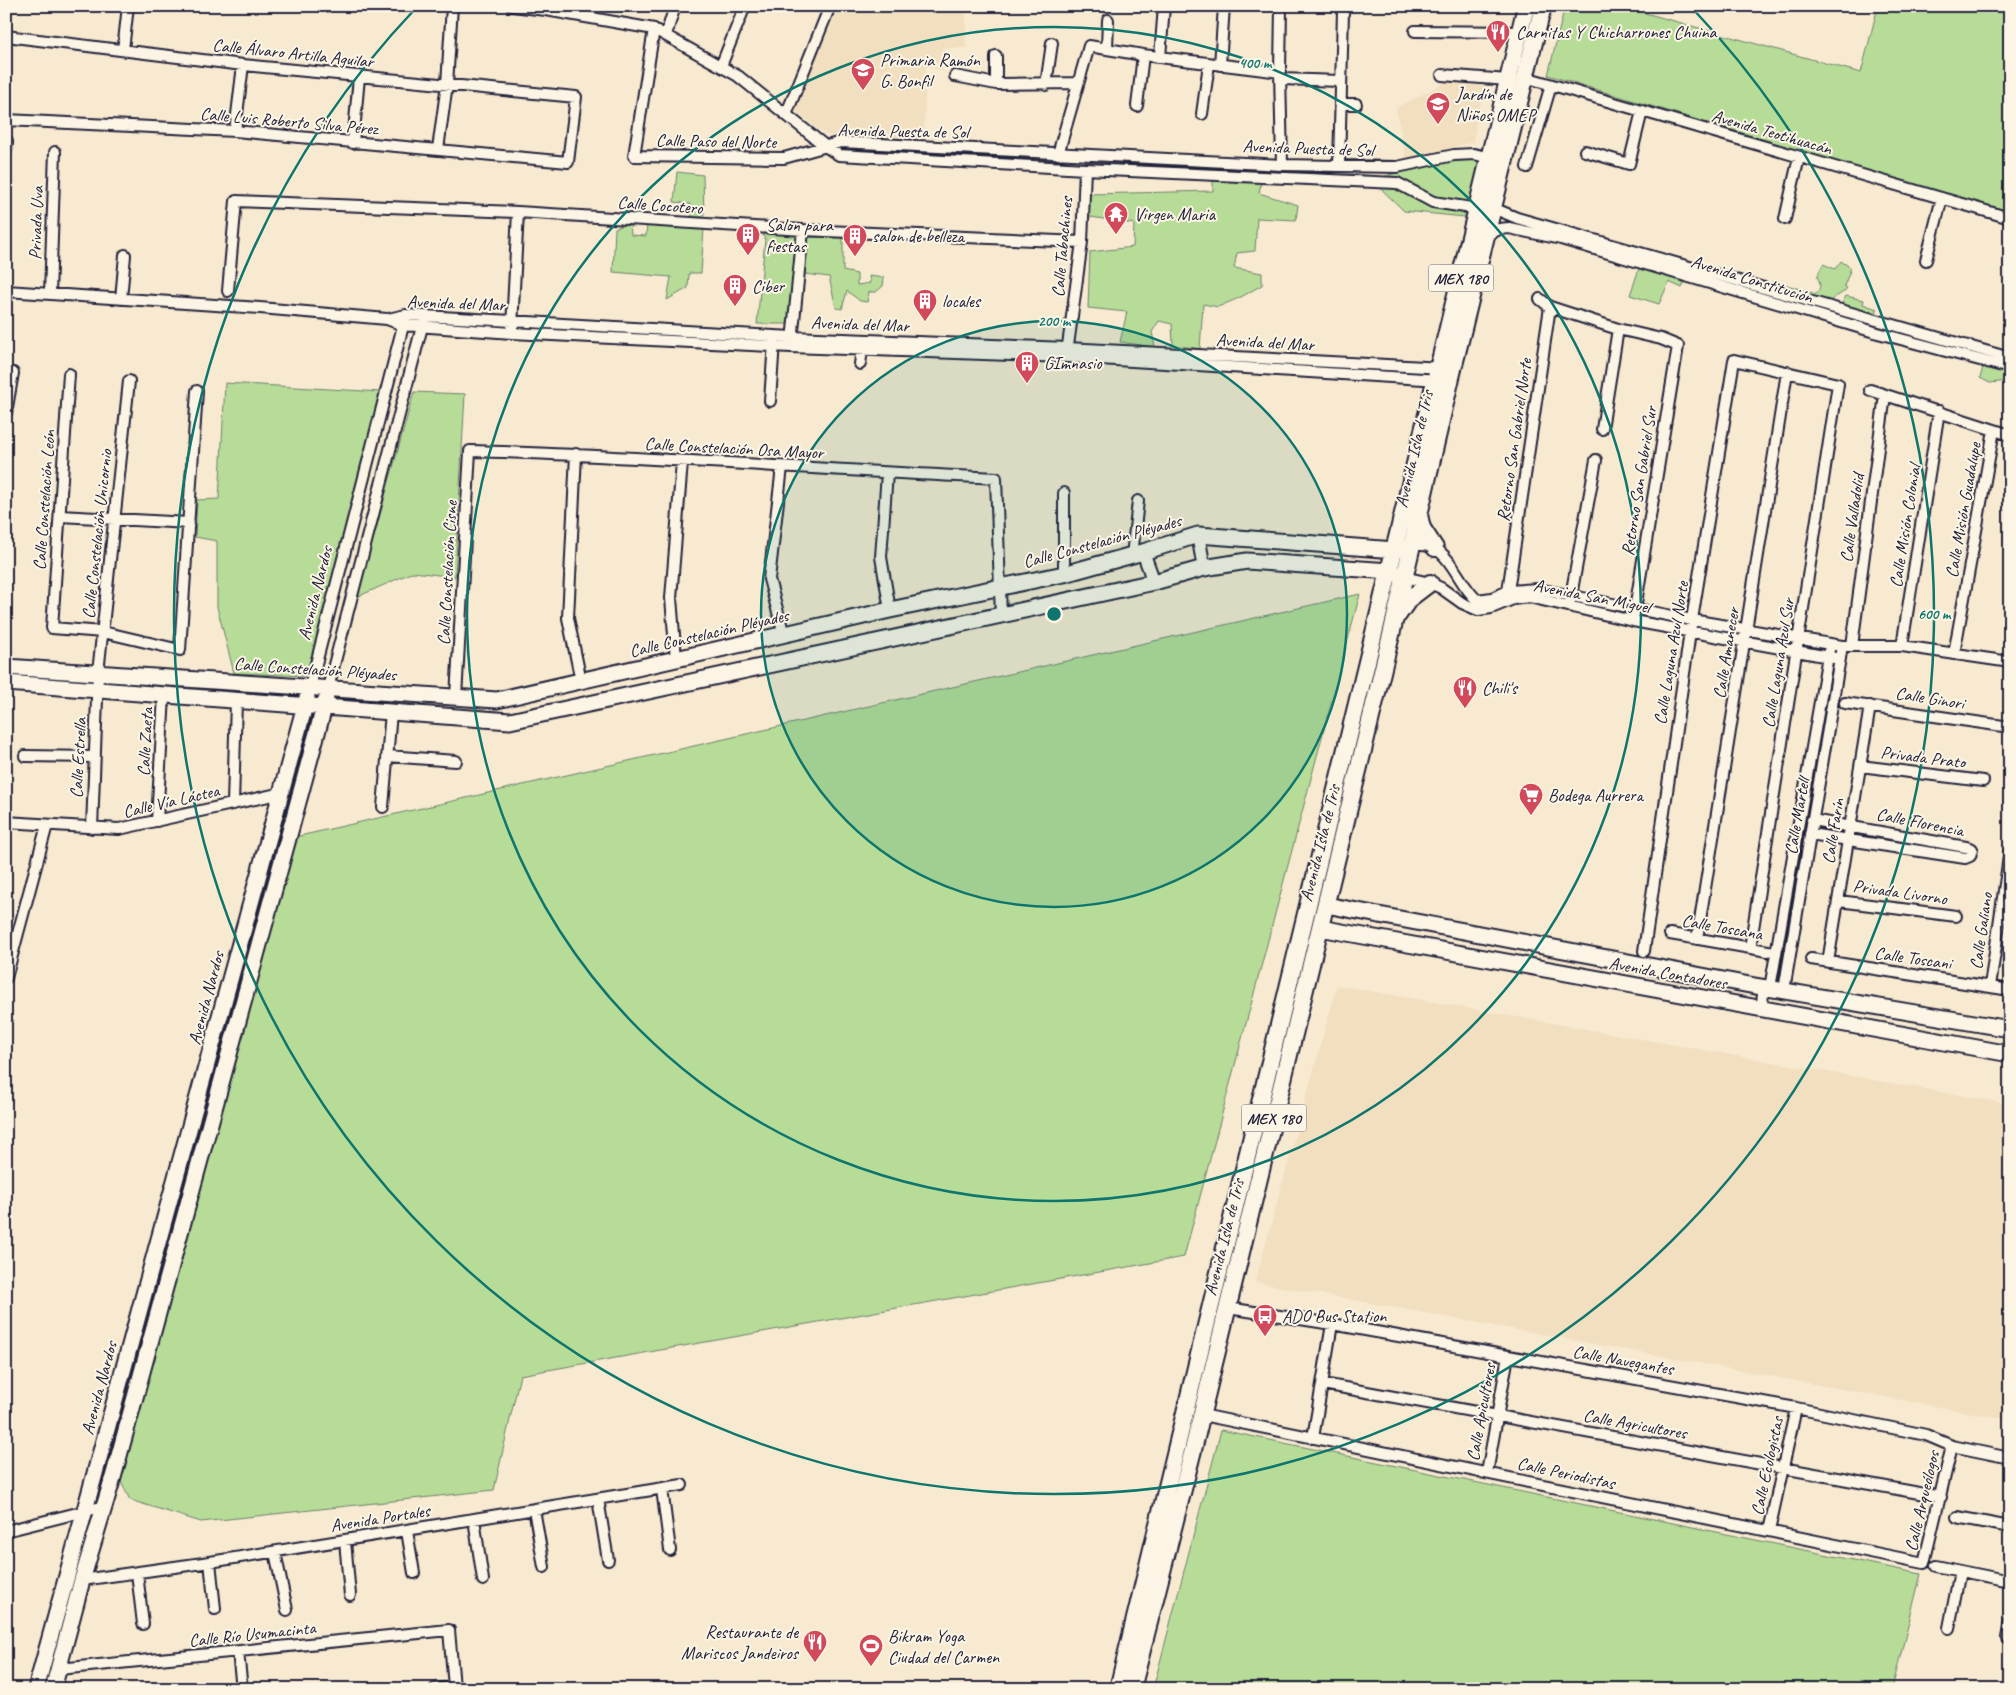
<svg xmlns="http://www.w3.org/2000/svg" width="2016" height="1695" font-family="Caveat,sans-serif">
  <style>
    .built { fill: #f1dfc0 }
    .green { fill: #b6dc98; stroke: #6c7f6a }
    .lines { fill: none; stroke-linecap: round; stroke-linejoin: round }
    .minor-casing { stroke: #22223b; stroke-width: 14 }
    .tertiary-casing { stroke: #22223b; stroke-width: 16 }
    .secondary-casing { stroke: #22223b; stroke-width: 19 }
    .primary-casing { stroke: #22223b; stroke-width: 20 }
    .minor { stroke: #fcf5e5; stroke-width: 10 }
    .tertiary { stroke: #fcf5e5; stroke-width: 12 }
    .secondary { stroke: #fcf5e5; stroke-width: 15 }
    .primary { stroke: #fcf5e5; stroke-width: 16 }
    .ring { fill: none; stroke: #0f766e; stroke-width: 2.5 }
    .labels { text-anchor: middle; stroke-width: 4; stroke-linejoin: round; paint-order: stroke }
    .shield { fill: #fcf5e5; stroke: #63616e; stroke-width: 1 }
    .shield-label { font-size: 16px; font-weight: bold; fill: #22223b }
    .poi-label { font-size: 18px; fill: #22223b; stroke: #fcf5e5; text-anchor: start }
    .street-label { font-size: 18px; fill: #22223b; stroke: #fcf5e5 }
    .centre { fill: #0f766e; stroke: #fcf5e5; stroke-width: 2.5 }
    .ring-label { font-size: 15px; text-anchor: middle; font-weight: bold; fill: #0f766e; stroke: #fcf5e5; stroke-width: 4; stroke-linejoin: round; paint-order: stroke }
  </style>
  <rect width="100%" height="100%" fill="#f8ead1"/>
  <filter id="ink" filterUnits="userSpaceOnUse"><feTurbulence type="fractalNoise" baseFrequency=".02" numOctaves="2"/><feDisplacementMap in="SourceGraphic" scale="10" xChannelSelector="R" yChannelSelector="G"/><feConvolveMatrix kernelMatrix="1 2 1 2 8 2 1 2 1" color-interpolation-filters="sRGB"/></filter>
  <g filter="url(#ink)">
    <path class="built" d="M 836,6 L 966,6 L 966,48 L 943,48 L 943,71 L 926,66 L 924,142 L 826,135 L 793,110 Z
      M 1448,81 L 1484,86 L 1473,142 L 1406,160 L 1396,108 Z
      M 1337,985 L 2010,1104 L 2010,1420 L 1255,1282 Z"/>
    <path class="green" d="M 1565,6 L 1620,6 L 1861,73 L 1878,6 L 2002,6 L 2010,8 L 2010,212 L 1964,200 L 1548,75 Z
      M 1493,145 L 1475,218 L 1404,211 L 1372,180 Z
      M 677,172 L 703,175 L 704,217 L 692,217 L 690,204 L 674,202 Z
      M 1213,179 L 1262,179 L 1259,193 L 1298,205 L 1296,220 L 1257,218 L 1255,251 L 1237,253 L 1234,268 L 1262,273 L 1262,285 L 1241,297 L 1218,307 L 1203,304 L 1200,349 L 1173,345 L 1172,324 L 1159,321 L 1152,332 L 1155,347 L 1120,342 L 1127,312 L 1088,308 L 1090,252 L 1133,247 L 1134,224 L 1085,216 L 1088,194 L 1213,191 Z
      M 630,223 L 631,235 L 646,236 L 647,223 L 704,228 L 701,273 L 689,273 L 688,288 L 667,300 L 671,277 L 613,272 L 615,228 Z
      M 761,229 L 803,230 L 794,324 L 757,324 L 765,239 Z
      M 807,237 L 843,238 L 843,271 L 857,274 L 857,285 L 870,283 L 869,276 L 884,278 L 883,286 L 876,292 L 869,292 L 867,302 L 860,301 L 847,291 L 842,309 L 836,308 L 829,277 L 805,274 Z
      M 1841,261 L 1851,268 L 1844,286 L 1847,288 C 1842,296 1834,295 1830,302 L 1771,284 L 1774,281 L 1816,294 C 1821,288 1821,283 1817,277 L 1823,264 L 1835,269 Z
      M 1640,266 L 1687,277 L 1682,288 L 1669,282 L 1659,304 L 1630,295 Z
      M 1846,296 L 1864,300 L 1863,304 L 1877,309 L 1876,314 L 1841,305 Z
      M 1984,364 L 2008,372 L 2008,381 L 1990,383 L 1980,378 Z
      M 225,383 L 381,392 L 308,676 L 234,673 L 217,607 L 217,541 L 195,537 L 197,500 L 219,499 Z
      M 414,392 L 465,394 L 455,577 L 413,572 L 357,597 Z
      M 1360,594 L 1184,1257 L 520,1375 L 494,1490 L 201,1522 L 130,1500 L 121,1482 L 295,837 Z
      M 1221,1430 L 1921,1574 L 1892,1689 L 1153,1689 Z"/>
    <g class="lines">
      <defs>
        <path id="minor" d="M 512,6 L 546,10 L 654,29 L 738,76 L 825,146 L 839,155 L 1085,169 L 1397,183 L 1433,202 L 1478,209
          M 1281,6 L 1280,72 L 1282,165
          M 654,29 L 634,156 L 784,158 L 841,142 L 1282,165 L 1397,167 L 1454,155 L 1474,154 L 1490,158
          M 1415,31 L 1520,32
          M 666,35 L 675,6
          M 6,36 L 243,65 L 576,97 L 568,162 L 235,131 L 6,120
          M 1107,49 L 1108,20
          M 123,50 L 128,6
          M 996,56 L 996,84
          M 1160,57 L 1164,6
          M 1220,65 L 1224,6
          M 721,66 L 745,6
          M 1442,75 L 1508,80
          M 955,76 L 996,84 L 1078,83
          M 1525,77 L 2010,218
          M 1281,79 L 1340,81
          M 1046,85 L 1052,43
          M 1340,104 L 1356,104
          M 1137,106 L 1143,55
          M 1202,114 L 1209,64
          M 786,115 L 830,6
          M 235,131 L 243,65
          M 353,143 L 359,77
          M 438,149 L 447,84 L 452,6
          M 1585,151 L 1629,164 L 1642,111
          M 6,152 L 7,141
          M 1058,154 L 1089,46 L 1143,55 L 1280,72
          M 1339,166 L 1343,11
          M 1527,167 L 1551,85
          M 1493,208 L 1517,218 L 2010,358
          M 1785,219 L 1799,157
          M 1486,236 L 1499,229 L 1509,228 L 1561,239 L 1878,333 L 2010,368
          M 1926,260 L 1942,198
          M 6,291 L 260,308 L 387,319 L 403,325 L 512,333 L 791,347 L 1067,357 L 1440,380
          M 228,291 L 236,201 L 518,212 L 803,230 L 1082,242
          M 50,294 L 55,152
          M 121,299 L 125,255
          M 1540,299 L 1550,307 L 1618,329 L 1661,339 L 1678,346 L 1634,615
          M 388,319 L 406,315 L 793,337 L 1067,348 L 1444,368
          M 512,327 L 518,212
          M 792,341 L 803,230
          M 1067,353 L 1082,242 L 1085,169
          M 860,364 L 862,350
          M 69,374 L 52,628 L 103,632 L 180,650 L 197,391
          M 1870,390 L 2010,435
          M 770,401 L 774,342
          M 6,413 L 13,373
          M 1602,429 L 1618,329
          M 576,454 L 568,618 L 581,681
          M 782,467 L 769,579 L 784,635
          M 887,473 L 881,557 L 890,610
          M 60,516 L 189,523
          M 1411,546 C 1450,538 1454,581 1477,600 L 1492,598 L 1508,591 L 1538,589 L 1692,620 L 1830,644 L 1842,646 L 1902,646 L 2010,662
          M 1132,556 L 1138,501
          M 1064,574 L 1064,493
          M 1404,577 L 1430,583 L 1441,588 L 1462,603 L 1478,610 L 1491,608 L 1513,599 L 1529,597 L 1633,621 L 1840,659
          M 1508,591 L 1550,307
          M 1570,601 L 1596,460
          M 1852,646 L 1885,395
          M 1902,646 L 1939,411
          M 1954,654 L 1994,430
          M 676,659 L 671,598 L 682,462
          M 310,687 L 405,318
          M 328,688 L 424,319
          M 456,697 L 470,451 C 646,456 821,470 996,478 L 1001,616
          M 1845,703 L 2010,727
          M 25,756 L 95,757
          M 387,756 L 456,761
          M 1860,766 L 1983,781
          M 233,804 L 236,701
          M 383,807 L 391,712
          M 157,821 L 164,695
          M 6,822 L 119,829 L 282,793
          M 92,828 L 98,673 L 129,381
          M 1810,834 L 1965,858 L 1970,856 L 1972,849 L 1966,847 L 1812,820
          M 1839,901 L 1956,916
          M 1670,934 L 1768,951
          M 1697,939 L 1787,372
          M 1644,951 L 1690,632 L 1734,360 L 1838,384 L 1750,948
          M 1811,959 L 2010,990
          M 1828,962 L 1870,706
          M 6,978 L 47,825
          M 1990,986 L 2010,850
          M 1784,990 L 1841,652
          M 1761,1009 L 1763,995 L 1770,988 L 1829,650
          M 1228,1308 L 1332,1324 L 1796,1408 L 1926,1435 L 1952,1446 L 2010,1458
          M 1323,1384 L 1941,1497
          M 1202,1415 L 1924,1563 L 1952,1446
          M 1313,1438 L 1332,1324
          M 1487,1473 L 1508,1356
          M 662,1489 L 670,1550
          M 598,1499 L 608,1560
          M 534,1509 L 544,1567
          M 1957,1517 L 2010,1527
          M 474,1519 L 483,1580
          M 6,1531 L 105,1506
          M 407,1531 L 414,1573
          M 1769,1531 L 1796,1408
          M 345,1541 L 350,1595
          M 275,1552 L 287,1610
          M 210,1562 L 215,1609
          M 1936,1566 L 2010,1581
          M 137,1573 L 143,1624
          M 82,1580 L 210,1562 L 682,1485
          M 1949,1628 L 1960,1571
          M 2007,1638 L 2010,1622
          M 238,1652 L 242,1689
          M 59,1669 L 449,1630 L 454,1687 L 435,1689"/>
        <path id="tertiary" d="M 1198,535 L 1204,568
          M 1143,552 L 1154,582"/>
        <path id="secondary" d="M 6,667 L 497,700 L 890,610 L 1064,574 L 1143,552 L 1198,535 L 1395,550 L 1405,548
          M 6,683 L 510,721 L 1154,582 L 1204,568 L 1247,561 L 1390,571 L 1404,577
          M 1326,905 L 1755,986 L 2010,1029
          M 1320,928 L 2010,1054
          M 36,1689 L 307,698
          M 53,1689 L 82,1580 L 114,1474 L 326,700"/>
        <path id="primary" d="M 1419,515 L 1422,528 L 1435,548
          M 1398,615 L 1409,599 L 1430,583
          M 1118,1689 L 1526,6
          M 1132,1689 L 1193,1450 L 1391,635 L 1453,369 L 1543,6"/>
      </defs>
      <use href="#minor" class="minor-casing"/>
      <use href="#tertiary" class="tertiary-casing"/>
      <use href="#secondary" class="secondary-casing"/>
      <use href="#primary" class="primary-casing"/>
      <use href="#minor" class="minor"/>
      <use href="#tertiary" class="tertiary"/>
      <use href="#secondary" class="secondary"/>
      <use href="#primary" class="primary"/>
    </g>
  </g>
  <circle cx="1054" cy="614" r="293" fill="#0f766e" fill-opacity=".12"/>
  <g class="ring">
    <circle cx="1054" cy="614" r="293"/>
    <circle cx="1054" cy="614" r="587"/>
    <path d="M1692 8A880 880 0 1 1 416 8"/>
  </g>
  <defs>
    <symbol id="restaurant-pin" viewBox="-11 -11 22 30"><path d="M0 17L-7.5 6A9.5 9.5 0 1 1 7.5 6Z" fill="#d1495b" stroke="#fcf5e5"/><path d="M-5-6h1v4h1v-4h1v4h1v-4h1v5L-1.5 .5V6h-2V.5L-5-1ZM5-6V6H3V1.5H1.5Q1.5-4 5-6Z" fill="#fff"/></symbol>
    <symbol id="school-pin" viewBox="-11 -11 22 30"><path d="M0 17L-7.5 6A9.5 9.5 0 1 1 7.5 6Z" fill="#d1495b" stroke="#fcf5e5"/><path d="M0-5L7-2L0 1L-7-2ZM-4 1L0 2.5L4 1V4Q0 6-4 4Z" fill="#fff"/></symbol>
    <symbol id="temple-pin" viewBox="-11 -11 22 30"><path d="M0 17L-7.5 6A9.5 9.5 0 1 1 7.5 6Z" fill="#d1495b" stroke="#fcf5e5"/><path d="M0-6L5-2H3V0L6.5 2.5H4V6H1.5V3h-3V6H-4V2.5H-6.5L-3 0V-2H-5Z" fill="#fff"/></symbol>
    <symbol id="building-pin" viewBox="-11 -11 22 30"><path d="M0 17L-7.5 6A9.5 9.5 0 1 1 7.5 6Z" fill="#d1495b" stroke="#fcf5e5"/><path d="M-4-6H4V6H1V3H-1V6H-4ZM-2.5-4.3h1.7v1.8h-1.7ZM.8-4.3h1.7v1.8H.8ZM-2.5-1h1.7V.8h-1.7ZM.8-1h1.7V.8H.8Z" fill="#fff"/></symbol>
    <symbol id="supermarket-pin" viewBox="-11 -11 22 30"><path d="M0 17L-7.5 6A9.5 9.5 0 1 1 7.5 6Z" fill="#d1495b" stroke="#fcf5e5"/><path d="M-6-5.5h2.5l.6 2H6L4.5 2H-2.5L-4.4-4H-6ZM-1.5 3.2a1.3 1.3 0 1 0 .1 0ZM3 3.2a1.3 1.3 0 1 0 .1 0Z" fill="#fff"/></symbol>
    <symbol id="bus-pin" viewBox="-11 -11 22 30"><path d="M0 17L-7.5 6A9.5 9.5 0 1 1 7.5 6Z" fill="#d1495b" stroke="#fcf5e5"/><path d="M-5-6H5V4H4V6H2V4H-2V6H-4V4H-5ZM-3.5-4V0h7V-4ZM-3.5 1.2v1.5H-2V1.2ZM2 1.2v1.5H3.5V1.2Z" fill="#fff"/></symbol>
    <symbol id="stadium-pin" viewBox="-11 -11 22 30"><path d="M0 17L-7.5 6A9.5 9.5 0 1 1 7.5 6Z" fill="#d1495b" stroke="#fcf5e5"/><path d="M0-5a6.5 5 0 1 0 0 10a6.5 5 0 1 0 0-10ZM-3.5-1.8h7v3.6h-7Z" fill="#fff"/></symbol>
  </defs>
  <g fill-rule="evenodd">
    <use href="#restaurant-pin" x="1484" y="18" width="28" height="38"/>
    <use href="#school-pin" x="849" y="56" width="28" height="38"/>
    <use href="#school-pin" x="1424" y="90" width="28" height="38"/>
    <use href="#temple-pin" x="1102" y="200" width="28" height="38"/>
    <use href="#building-pin" x="734" y="221" width="28" height="38"/>
    <use href="#building-pin" x="841" y="222" width="28" height="38"/>
    <use href="#building-pin" x="721" y="272" width="28" height="38"/>
    <use href="#building-pin" x="911" y="287" width="28" height="38"/>
    <use href="#building-pin" x="1013" y="349" width="28" height="38"/>
    <use href="#restaurant-pin" x="1451" y="674" width="28" height="38"/>
    <use href="#supermarket-pin" x="1517" y="781" width="28" height="38"/>
    <use href="#bus-pin" x="1251" y="1302" width="28" height="38"/>
    <use href="#restaurant-pin" x="801" y="1628" width="28" height="38"/>
    <use href="#stadium-pin" x="857" y="1632" width="28" height="38"/>
  </g>
  <g class="labels">
    <g class="shield">
      <rect x="1428.5" y="264.5" width="65" height="27" rx="4"/>
      <rect x="1241.5" y="1104.5" width="65" height="27" rx="4"/>
    </g>
    <g class="shield-label">
      <text x="1461" y="284">MEX 180</text>
      <text x="1274" y="1124">MEX 180</text>
    </g>
    <g class="poi-label">
      <text x="1516" y="38">Carnitas Y Chicharrones Chuina</text>
      <text x="880" y="66">Primaria Ramón<tspan x="880" dy="21">G. Bonfil</tspan></text>
      <text x="1456" y="100">Jardín de<tspan x="1456" dy="21">Niños OMEP</tspan></text>
      <text x="1134" y="220">Virgen Maria</text>
      <text x="766" y="231">Salon para<tspan x="766" dy="21">fiestas</tspan></text>
      <text x="872" y="242">salon de belleza</text>
      <text x="752" y="292">Ciber</text>
      <text x="942" y="307">locales</text>
      <text x="1044" y="369">GImnasio</text>
      <text x="1482" y="694">Chili's</text>
      <text x="1548" y="801">Bodega Aurrera</text>
      <text x="1282" y="1322">ADO Bus Station</text>
      <text x="798" y="1638" text-anchor="end">Restaurante de<tspan x="798" dy="21">Mariscos Jandeiros</tspan></text>
      <text x="888" y="1642">Bikram Yoga<tspan x="888" dy="21">Ciudad del Carmen</tspan></text>
    </g>
    <g class="street-label">
      <text transform="translate(293 53) rotate(6)" y="6">Calle Álvaro Artilla Aguilar</text>
      <text transform="translate(289 121) rotate(5)" y="6">Calle Luis Roberto Silva Pérez</text>
      <text transform="translate(903 131) rotate(1)" y="6">Avenida Puesta de Sol</text>
      <text transform="translate(1772 132) rotate(16)" y="6">Avenida Teotihuacán</text>
      <text transform="translate(716 141) rotate(1)" y="6">Calle Paso del Norte</text>
      <text transform="translate(1308 148) rotate(2)" y="6">Avenida Puesta de Sol</text>
      <text transform="translate(660 205) rotate(4)" y="6">Calle Cocotero</text>
      <text transform="translate(36 223) rotate(-88)" y="6">Privada Uva</text>
      <text transform="translate(1062 247) rotate(-85)" y="6">Calle Tabachines</text>
      <text transform="translate(1752 279) rotate(17)" y="6">Avenida Constitución</text>
      <text transform="translate(456 303) rotate(2)" y="6">Avenida del Mar</text>
      <text transform="translate(860 324) rotate(2)" y="6">Avenida del Mar</text>
      <text transform="translate(1265 342) rotate(3)" y="6">Avenida del Mar</text>
      <text transform="translate(1514 440) rotate(-82)" y="6">Retorno San Gabriel Norte</text>
      <text transform="translate(734 448) rotate(3)" y="6">Calle Constelación Osa Mayor</text>
      <text transform="translate(1414 449) rotate(-77)" y="6">Avenida Isla de Tris</text>
      <text transform="translate(1639 481) rotate(-81)" y="6">Retorno San Gabriel Sur</text>
      <text transform="translate(44 500) rotate(-86)" y="6">Calle Constelación León</text>
      <text transform="translate(1963 510) rotate(-80)" y="6">Calle Misión Guadalupe</text>
      <text transform="translate(1852 518) rotate(-82)" y="6">Calle Valladolid</text>
      <text transform="translate(1905 526) rotate(-81)" y="6">Calle Misión Colonial</text>
      <text transform="translate(97 534) rotate(-84)" y="6">Calle Constelación Unicornio</text>
      <text transform="translate(1102 541) rotate(-15)" y="6">Calle Constelación Pléyades</text>
      <text transform="translate(447 573) rotate(-87)" y="6">Calle Constelación Cisne</text>
      <text transform="translate(315 593) rotate(-76)" y="6">Avenida Nardos</text>
      <text transform="translate(1592 596) rotate(11)" y="6">Avenida San Miguel</text>
      <text transform="translate(709 633) rotate(-13)" y="6">Calle Constelación Pléyades</text>
      <text transform="translate(1671 653) rotate(-81)" y="6">Calle Laguna Azul Norte</text>
      <text transform="translate(1726 653) rotate(-81)" y="6">Calle Amanecer</text>
      <text transform="translate(1778 663) rotate(-81)" y="6">Calle Laguna Azul Sur</text>
      <text transform="translate(315 669) rotate(4)" y="6">Calle Constelación Pléyades</text>
      <text transform="translate(1930 698) rotate(9)" y="6">Calle Ginori</text>
      <text transform="translate(145 742) rotate(-87)" y="6">Calle Zaeta</text>
      <text transform="translate(1923 757) rotate(7)" y="6">Privada Prato</text>
      <text transform="translate(78 758) rotate(-87)" y="6">Calle Estrella</text>
      <text transform="translate(171 801) rotate(-13)" y="6">Calle Vía Láctea</text>
      <text transform="translate(1797 816) rotate(-80)" y="6">Calle Martell</text>
      <text transform="translate(1920 822) rotate(11)" y="6">Calle Florencia</text>
      <text transform="translate(1833 831) rotate(-81)" y="6">Calle Farín</text>
      <text transform="translate(1320 843) rotate(-76)" y="6">Avenida Isla de Tris</text>
      <text transform="translate(1900 892) rotate(8)" y="6">Privada Livorno</text>
      <text transform="translate(1722 927) rotate(10)" y="6">Calle Toscana</text>
      <text transform="translate(1981 931) rotate(-82)" y="6">Calle Galiano</text>
      <text transform="translate(1913 958) rotate(8)" y="6">Calle Toscani</text>
      <text transform="translate(1668 973) rotate(10)" y="6">Avenida Contadores</text>
      <text transform="translate(206 998) rotate(-75)" y="6">Avenida Nardos</text>
      <text transform="translate(1224 1237) rotate(-76)" y="6">Avenida Isla de Tris</text>
      <text transform="translate(1623 1360) rotate(10)" y="6">Calle Navegantes</text>
      <text transform="translate(99 1388) rotate(-75)" y="6">Avenida Nardos</text>
      <text transform="translate(1481 1412) rotate(-80)" y="6">Calle Apicultores</text>
      <text transform="translate(1635 1424) rotate(10)" y="6">Calle Agricultores</text>
      <text transform="translate(1767 1466) rotate(-78)" y="6">Calle Ecologistas</text>
      <text transform="translate(1566 1473) rotate(12)" y="6">Calle Periodistas</text>
      <text transform="translate(1922 1501) rotate(-77)" y="6">Calle Arqueólogos</text>
      <text transform="translate(380 1518) rotate(-9)" y="6">Avenida Portales</text>
      <text transform="translate(252 1634) rotate(-6)" y="6">Calle Río Usumacinta</text>
    </g>
  </g>
  <circle cx="1054" cy="614" r="8" class="centre"/>
  <g class="ring-label">
    <text x="1255" y="68">400 m</text>
    <text x="1054" y="326">200 m</text>
    <text x="1934" y="619">600 m</text>
  </g>
  <rect width="2016" height="1695" fill="none" stroke="#fcf5e5" stroke-width="25"/>
  <rect x="12" y="12" width="1991" height="1670" fill="none" stroke="#22223b" stroke-width="2" filter="url(#ink)"/>
</svg>
